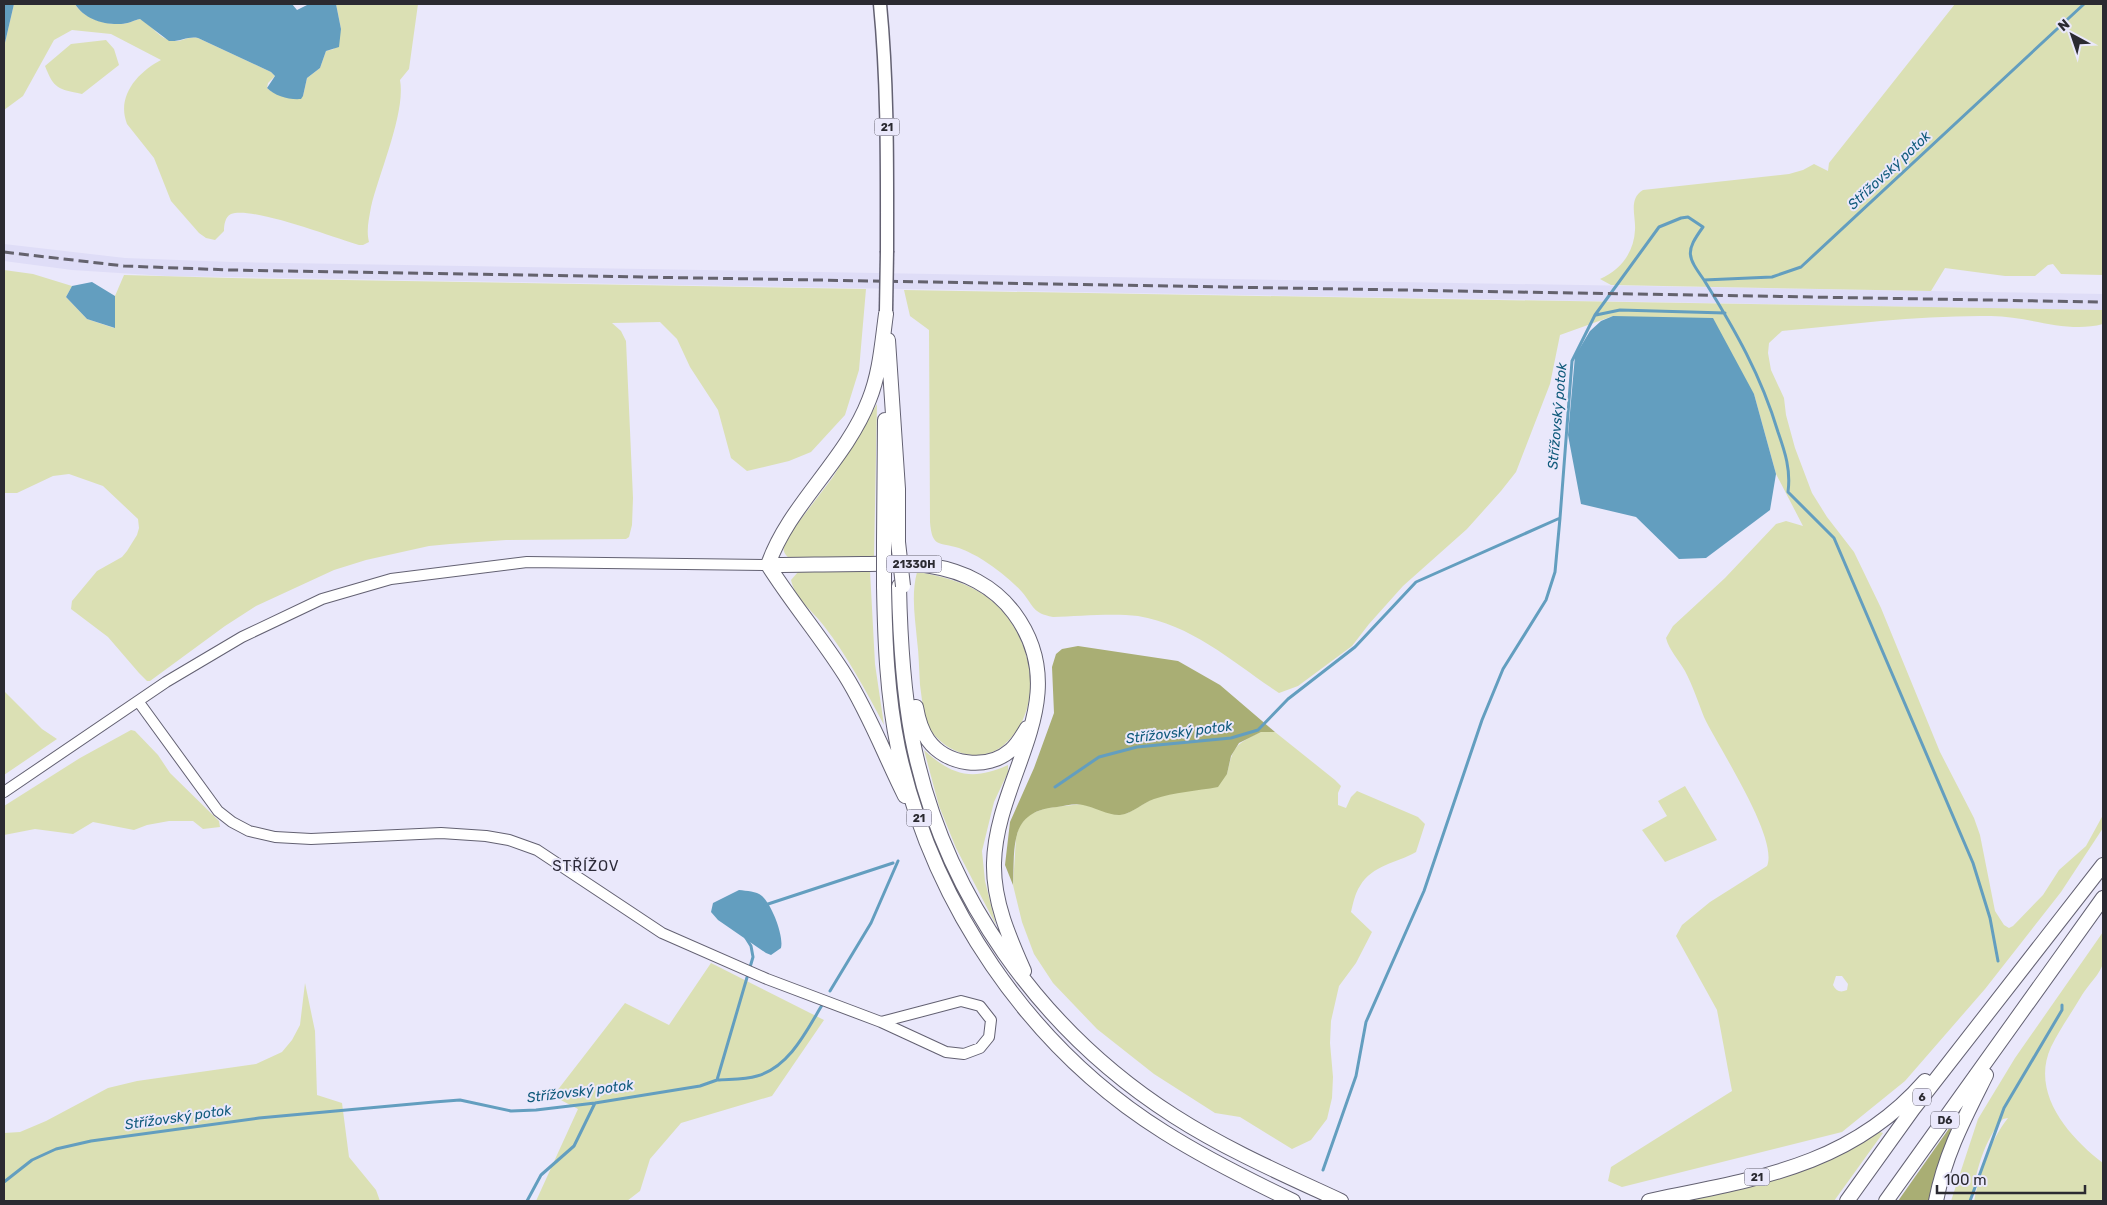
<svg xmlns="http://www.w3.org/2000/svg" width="2107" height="1205" font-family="Rubik,sans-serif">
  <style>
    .built { fill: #dfddf7 }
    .green { fill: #dbe0b4; fill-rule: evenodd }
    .forest { fill: #a9ae74 }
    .water { fill: #639ebf }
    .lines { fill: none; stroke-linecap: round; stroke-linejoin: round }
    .stream { stroke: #639ebf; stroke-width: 3 }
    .minor-casing { stroke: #636172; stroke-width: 12 }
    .major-casing { stroke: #636172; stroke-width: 15 }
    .highway-casing { stroke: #636172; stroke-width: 16 }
    .minor { stroke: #fff; stroke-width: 10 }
    .major { stroke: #fff; stroke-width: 12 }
    .highway { stroke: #fff; stroke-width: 14 }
    .rail { stroke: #64626d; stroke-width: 3; stroke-dasharray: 10 5; stroke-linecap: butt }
    .major-bridge-casing { stroke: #636172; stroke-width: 15; stroke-linecap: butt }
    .highway-bridge-casing { stroke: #636172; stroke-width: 16; stroke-linecap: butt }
    .major-bridge { stroke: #fff; stroke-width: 12 }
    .highway-bridge { stroke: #fff; stroke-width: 14 }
    .labels { text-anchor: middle; stroke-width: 4; stroke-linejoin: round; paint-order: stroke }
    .shield { fill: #eae8fb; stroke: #64636e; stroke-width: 1 }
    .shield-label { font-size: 11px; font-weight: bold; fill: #2b2a31 }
    .water-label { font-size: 14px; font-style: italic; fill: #115b7c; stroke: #eae8fb }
    .quarter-label { font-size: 15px; letter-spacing: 1px; fill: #2d2b39; stroke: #eae8fb }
  </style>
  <rect width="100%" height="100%" fill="#eae8fb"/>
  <path class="built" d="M 4,244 L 125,258 L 232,262 L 2103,294 L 2103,310 L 166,276 L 72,270 L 4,261 Z"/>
  <path class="green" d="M 14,4 L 75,4 C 83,18 105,25 121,24 C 128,24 134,20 140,19 C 152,25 160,40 174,41 C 182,42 188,36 198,38 L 271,72 L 275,76 L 268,83 L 267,88 C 276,97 291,96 303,96 L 307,78 L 320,68 L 326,51 L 334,49 L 341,29 L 336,4 L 418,4 L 409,69 L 400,80 C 406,112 379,173 371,207 C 369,219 366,230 369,242 L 363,245 L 359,245 C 334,238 252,206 231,214 C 225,217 224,225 224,231 L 215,240 L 206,238 L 199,233 L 171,201 L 154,158 L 127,124 C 116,96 138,72 161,60 L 111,34 L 72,30 L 54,40 L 23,96 L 4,110 L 4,47 Z
    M 1955,4 L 2103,4 L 2103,275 L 2061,274 L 2053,264 L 2048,265 L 2035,276 L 2005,276 L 1945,268 L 1931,291 L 1611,285 L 1600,279 C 1621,270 1634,252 1635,230 C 1636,216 1628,199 1643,190 L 1789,174 L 1803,170 L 1814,164 L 1828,171 L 1829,163 Z
    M 106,40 L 114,49 L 119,65 L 82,94 C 58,89 54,89 45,66 L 71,44 Z
    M 4,270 L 33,274 L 72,286 L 66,297 L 87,319 L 114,328 L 115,296 L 124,275 L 231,278 L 866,289 L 859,370 L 845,415 L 811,452 L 789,461 L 747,471 L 731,458 L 718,410 L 690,367 L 677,339 L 660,322 L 612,323 L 621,331 L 626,341 L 633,498 L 632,525 L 629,537 L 626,539 L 506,540 L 450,544 L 429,546 L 366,560 L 334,570 L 256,606 L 225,626 L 150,681 L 147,681 L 139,673 L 108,637 L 71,609 L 72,601 L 97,571 L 122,557 L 127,551 L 137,535 L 139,528 L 138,519 L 103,486 L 69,474 L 53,476 L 17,493 L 4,493 Z
    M 904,290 L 2103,310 L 2103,324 C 2066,334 2029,316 1991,316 C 1921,315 1851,324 1782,331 L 1769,343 L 1768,353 L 1771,370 L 1784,398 L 1786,415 L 1795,448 L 1812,493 L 1827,517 L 1854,552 L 1881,608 L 1940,752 L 1974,818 L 1980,835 L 1995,911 L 2004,925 L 2009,928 L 2013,926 L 2043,895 L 2059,870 L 2086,846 L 2103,815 L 2103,828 L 2061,892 L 1985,989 L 1905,1081 L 1842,1132 L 1622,1187 L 1608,1181 L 1611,1167 L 1732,1091 L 1717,1010 L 1676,936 L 1682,925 L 1710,902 L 1767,866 C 1779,838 1718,747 1704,717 C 1698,702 1693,686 1685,671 C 1679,660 1669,650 1666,638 L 1673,626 L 1725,578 L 1776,524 L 1786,521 L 1803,526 L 1776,474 L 1754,394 L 1613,316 L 1560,335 L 1550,384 L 1516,472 L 1501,491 L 1467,529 L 1403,586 L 1369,624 L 1352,646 L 1298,686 L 1279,693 C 1235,664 1193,625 1138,616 C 1114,613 1078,616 1053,617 C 1032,613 1034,606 1022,592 C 1011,580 997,569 983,560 C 977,556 967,551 959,548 C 939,542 932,548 930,522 L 929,330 L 910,316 ZM 1836,976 L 1842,976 L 1848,984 L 1847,990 C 1840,993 1836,991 1833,985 Z
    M 877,404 L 874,557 L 789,558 C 782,552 783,548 785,540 L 833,477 Z
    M 870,571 L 875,664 L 884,725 C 866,691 848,657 824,626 C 813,611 795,599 791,580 L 798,572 Z
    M 917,572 C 942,576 966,582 987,597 C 1031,629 1049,704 1005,744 C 981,765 946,754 930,729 C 923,717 922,698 920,685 C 919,670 919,655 917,640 C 915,617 911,595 917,572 Z
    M 4,691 L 42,729 L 57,739 L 4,775 Z
    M 131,730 L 135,731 L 158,755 L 170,773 L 219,821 L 220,827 L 203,829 L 193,821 L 169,821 L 147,825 L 134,830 L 93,822 L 73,834 L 35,829 L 4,835 L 4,806 L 80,758 Z
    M 1261,732 L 1275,732 L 1335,780 L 1341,786 L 1338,793 L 1338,805 L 1346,808 L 1351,797 L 1357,791 L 1418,817 L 1425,824 L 1416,852 C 1397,863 1372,865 1360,886 C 1355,893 1353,904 1351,912 L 1372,932 L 1356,963 L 1339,986 L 1331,1021 L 1330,1043 L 1333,1077 L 1332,1098 L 1327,1119 L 1311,1140 L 1292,1149 L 1240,1117 L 1215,1113 L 1154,1074 L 1097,1029 L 1053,983 L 1034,954 L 1022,922 L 1013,885 L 1016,838 L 1019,827 L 1028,815 L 1046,808 L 1082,804 L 1117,815 L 1128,813 L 1152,799 L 1227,774 C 1233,746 1236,744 1261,732 Z
    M 924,750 C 952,776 973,781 1008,765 L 1008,772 L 994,802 L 982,851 L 985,881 L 996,925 L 956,848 L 939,806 Z
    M 1685,786 L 1717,840 L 1665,862 L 1642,830 L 1667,816 L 1658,801 Z
    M 2103,932 C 2103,942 2106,954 2103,963 C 2101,973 2088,985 2082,995 C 2072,1012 2060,1029 2051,1047 C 2030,1093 2069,1137 2103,1163 L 2103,1201 L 1974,1201 C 1981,1171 1989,1142 2008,1118 L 2003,1119 C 1983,1141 1976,1173 1971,1201 L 1951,1201 L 1978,1119 L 2015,1058 Z
    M 711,963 L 824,1020 L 772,1096 L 681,1123 L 650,1159 L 640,1191 L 627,1201 L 536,1201 L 578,1109 L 553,1096 L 625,1003 L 669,1025 Z
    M 305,983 L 315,1031 L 317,1095 L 342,1103 L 349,1157 L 376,1190 L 380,1201 L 4,1201 L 4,1133 L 20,1132 L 46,1121 L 108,1088 L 137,1081 L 256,1064 L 282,1052 L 292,1040 L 300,1025 Z
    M 1880,1132 L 1883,1133 L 1834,1201 L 1677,1201 C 1748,1185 1818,1173 1880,1132 Z"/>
  <path class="forest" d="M 1078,646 L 1178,661 L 1220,685 L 1275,732 L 1261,732 L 1239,743 L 1231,756 L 1227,774 L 1218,787 C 1197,791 1174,792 1154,799 C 1142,803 1134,813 1120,815 C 1111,816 1093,807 1083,805 C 1075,803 1065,806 1057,807 C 1008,811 1015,847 1013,885 L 1005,865 L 1010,822 L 1034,768 L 1054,713 L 1052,667 L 1056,654 L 1062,649 Z
    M 1955,1120 L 1942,1153 L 1930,1201 L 1898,1201 Z"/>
  <path class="water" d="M 4,4 L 14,4 L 4,47 Z
    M 75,4 L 292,4 L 297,10 L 309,4 L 336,4 L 341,29 L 339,47 L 326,51 L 320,68 L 307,78 L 303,96 L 301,99 C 289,100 275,96 267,88 L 275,76 L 271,72 L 198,38 C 188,36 180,42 169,41 L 140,19 C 134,20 128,24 121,24 C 104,25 84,19 75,4 Z
    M 92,282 L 115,296 L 115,328 L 87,319 L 66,297 L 72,286 Z
    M 1613,316 L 1713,318 L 1754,394 L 1776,474 L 1770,510 L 1706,558 L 1679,559 L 1636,517 L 1581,504 L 1568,435 L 1575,356 L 1590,331 L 1601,321 Z
    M 739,890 C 747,891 756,891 762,896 C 772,905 784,936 781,948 L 771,955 L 766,953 L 718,920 L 711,912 L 713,903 Z"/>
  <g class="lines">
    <path class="stream" d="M 1704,280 C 1735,330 1761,375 1778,432 C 1785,452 1791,470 1788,492 L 1834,538 L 1973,863 L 1990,918 L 1998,961
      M 1596,315 L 1620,310 L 1725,313
      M 1055,787 L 1099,757 L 1137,747 L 1231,738 L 1258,730 L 1288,699 L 1355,647 L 1416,582 L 1560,518 L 1572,361 L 1595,315 L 1659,227 L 1681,218 L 1688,217 L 1703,227 C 1685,252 1687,256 1704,280 L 1772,277 L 1801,267 L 2084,4
      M 765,905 L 893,863
      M 830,991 L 871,923 L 898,861
      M 717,1080 C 730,1079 745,1080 757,1076 C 789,1067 806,1032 822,1005
      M 1323,1170 L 1356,1076 L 1366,1022 L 1424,891 L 1482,720 L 1503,669 L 1546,600 L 1555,572 L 1560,518
      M 4,1182 L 32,1160 L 56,1149 L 91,1141 L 259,1118 L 434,1102 L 460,1100 L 511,1111 L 536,1110 L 595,1103 L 700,1086 L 717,1080 L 753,957 L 751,946 L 746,938
      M 527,1201 L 541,1175 L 574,1146 L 595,1103
      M 1970,1201 L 2004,1108 L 2062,1010 L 2062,1005"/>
    <defs>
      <path id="minor" d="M 138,701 L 218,811 L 232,822 L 249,831 L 275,837 L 311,839 L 441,833 L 486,836 L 509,840 L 537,850 L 662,933 L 767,979 L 881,1022 L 946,1052 L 964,1054 L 980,1048 L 989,1037 L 991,1020 L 980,1006 L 961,1001 L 881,1022
        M 4,792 L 166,682 L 242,637 L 322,599 L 391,579 L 527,562 L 768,565"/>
      <path id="major" d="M 880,4 C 888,86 887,169 887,251"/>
      <path id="highway" d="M 888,340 L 898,489 L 898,542
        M 884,542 L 885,420
        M 768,565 C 799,565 831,564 863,564 C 885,564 908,562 931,566 C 963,571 994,586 1014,613 C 1077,698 996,775 994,863 C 993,901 1009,937 1024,971
        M 768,565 C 792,603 821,637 845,675 C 869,713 885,756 905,796
        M 768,565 C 788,506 846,460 869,400 C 880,373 882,343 886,314
        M 884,586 C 885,641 887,694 898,748 C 932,903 1028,1047 1164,1132 C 1205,1158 1249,1180 1293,1201
        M 899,586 C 900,636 903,688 912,737 C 942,893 1041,1031 1174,1116 C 1227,1150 1285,1175 1341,1201
        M 916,707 C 918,719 921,730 928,740 C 946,765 987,771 1011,750 C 1018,744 1022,736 1027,728
        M 1649,1201 C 1754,1179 1850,1167 1925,1081
        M 1847,1201 L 1913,1109 L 2103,865
        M 1886,1201 L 2103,898
        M 1936,1201 C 1945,1154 1965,1117 1986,1075"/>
    </defs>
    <use href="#minor" class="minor-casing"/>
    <use href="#major" class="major-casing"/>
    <use href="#highway" class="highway-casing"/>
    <use href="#minor" class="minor"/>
    <use href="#major" class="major"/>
    <use href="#highway" class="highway"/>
    <path class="rail" d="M 4,252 L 124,266 L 231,270 L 2103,302"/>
    <defs>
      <path id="major-bridge" d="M 886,311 L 887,251"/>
      <path id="highway-bridge" d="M 898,542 L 903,586
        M 884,586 L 884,542"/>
    </defs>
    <use href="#major-bridge" class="major-bridge-casing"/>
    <use href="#highway-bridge" class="highway-bridge-casing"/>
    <use href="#major-bridge" class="major-bridge"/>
    <use href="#highway-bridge" class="highway-bridge"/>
  </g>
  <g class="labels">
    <g class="shield">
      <rect x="874.5" y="118.5" width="25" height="17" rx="4"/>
      <rect x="886.5" y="555.5" width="55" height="17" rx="4"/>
      <rect x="906.5" y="809.5" width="25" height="17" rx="4"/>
      <rect x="1913" y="1088.5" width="18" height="17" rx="4"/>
      <rect x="1931" y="1111.5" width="28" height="17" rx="4"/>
      <rect x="1744.5" y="1168.5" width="25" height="17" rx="4"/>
    </g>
    <g class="shield-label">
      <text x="887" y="131">21</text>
      <text x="914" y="568">21330H</text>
      <text x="919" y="822">21</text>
      <text x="1922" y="1101">6</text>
      <text x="1945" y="1124">D6</text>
      <text x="1757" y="1181">21</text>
    </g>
    <g class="water-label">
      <text transform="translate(1889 170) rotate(-43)" y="5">Střížovský potok</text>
      <text transform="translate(1557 416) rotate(-85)" y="5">Střížovský potok</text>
      <text transform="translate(1179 732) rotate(-7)" y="5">Střížovský potok</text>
      <text transform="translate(580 1091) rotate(-7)" y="5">Střížovský potok</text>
      <text transform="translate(178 1117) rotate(-8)" y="5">Střížovský potok</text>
    </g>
    <g class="quarter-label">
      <text x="586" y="871">STŘÍŽOV</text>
    </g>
  </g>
  <rect width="2107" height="1205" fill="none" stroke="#2b2a31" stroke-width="10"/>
  <g transform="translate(2072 35) rotate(320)" stroke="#eae8fb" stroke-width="4" paint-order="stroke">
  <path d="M0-4L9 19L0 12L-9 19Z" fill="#2b2a31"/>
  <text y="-8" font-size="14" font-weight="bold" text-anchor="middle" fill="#2b2a31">N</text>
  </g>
  <path d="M1937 1185v8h148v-8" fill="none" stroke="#2b2a31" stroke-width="2.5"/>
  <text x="1944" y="1185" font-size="15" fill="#2b2a31" stroke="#eae8fb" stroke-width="4" paint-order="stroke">100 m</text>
</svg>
